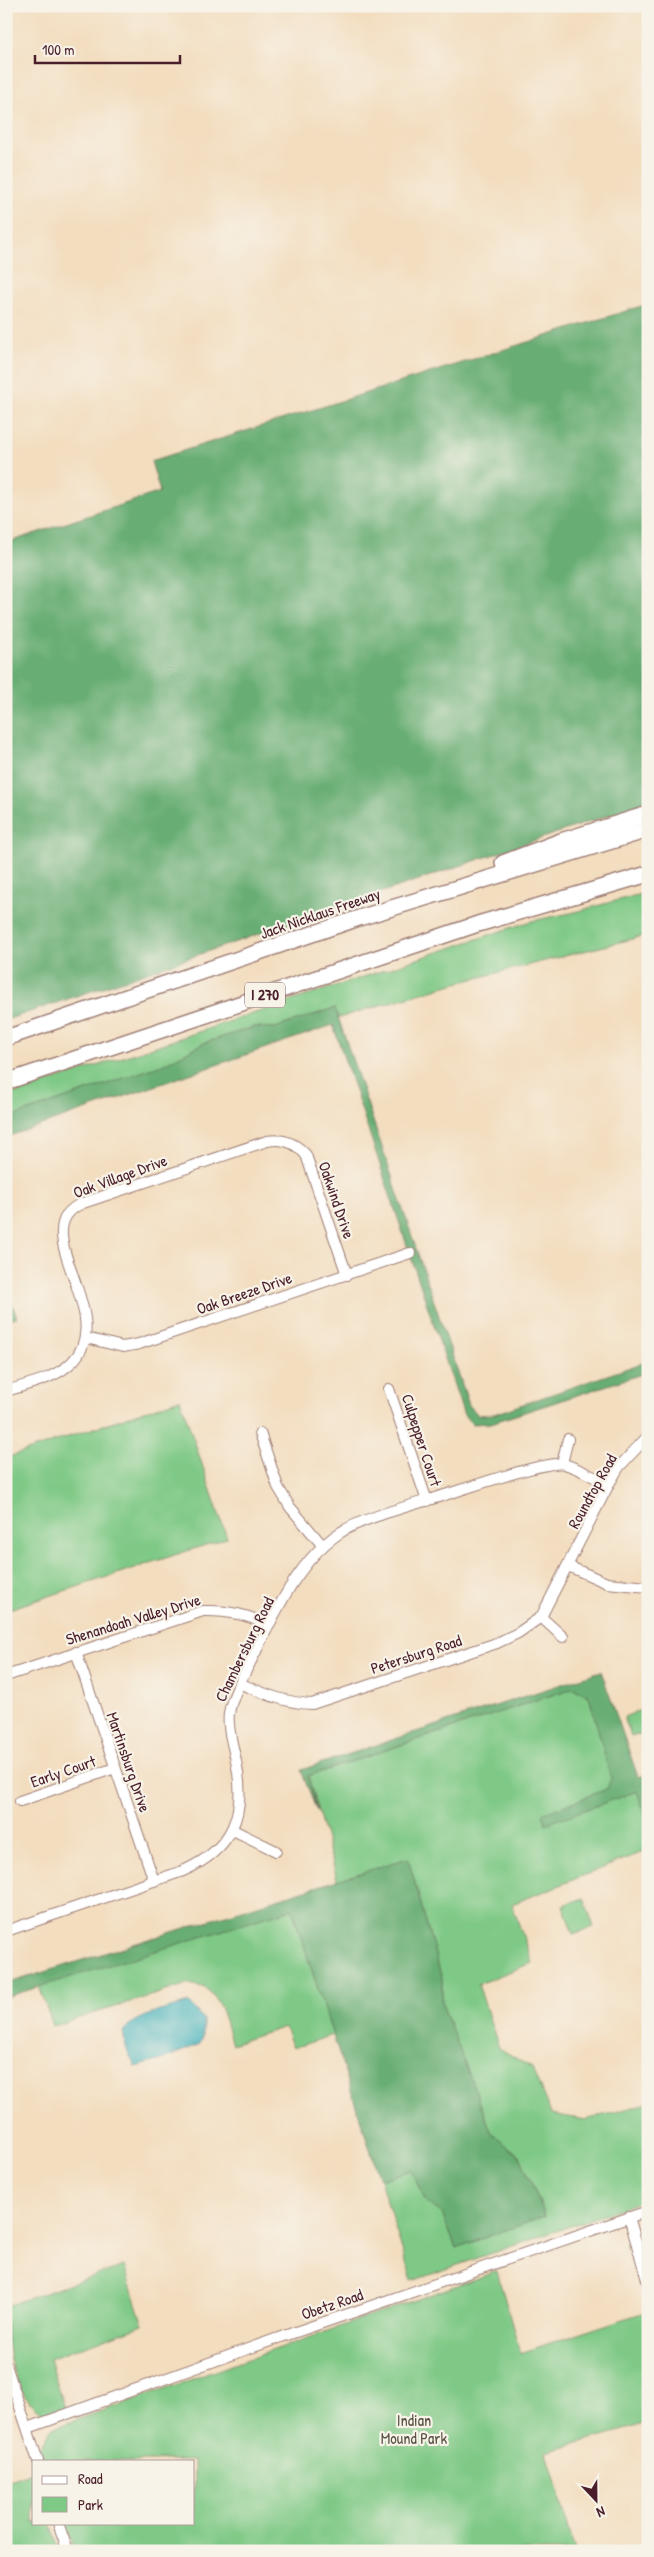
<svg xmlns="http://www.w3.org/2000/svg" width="654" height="2557" font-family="'Patrick Hand',sans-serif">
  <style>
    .green { fill: #7fc986; stroke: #647458 }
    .forest { fill: #67ad73; stroke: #58664f }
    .water { fill: #42b1bb; stroke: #466873 }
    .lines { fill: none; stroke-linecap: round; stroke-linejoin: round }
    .minor-casing { stroke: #9e7e75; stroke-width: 12 }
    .highway-casing { stroke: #9e7e75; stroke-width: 18 }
    .minor { stroke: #fff; stroke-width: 10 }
    .highway { stroke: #fff; stroke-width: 15 }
    .labels { text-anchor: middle; stroke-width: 4.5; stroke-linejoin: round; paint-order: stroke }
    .shield { fill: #f7f3e8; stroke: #7e5f64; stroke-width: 1 }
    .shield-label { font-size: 15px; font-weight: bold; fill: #4a1f2b }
    .street-label { font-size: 16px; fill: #4a1f2b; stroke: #f7f3e8 }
    .park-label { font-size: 16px; fill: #5a5246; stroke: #f7f3e8 }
  </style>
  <rect width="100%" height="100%" fill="#f7f3e8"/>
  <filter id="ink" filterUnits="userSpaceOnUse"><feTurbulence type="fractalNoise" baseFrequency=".02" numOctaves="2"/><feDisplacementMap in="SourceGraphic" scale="10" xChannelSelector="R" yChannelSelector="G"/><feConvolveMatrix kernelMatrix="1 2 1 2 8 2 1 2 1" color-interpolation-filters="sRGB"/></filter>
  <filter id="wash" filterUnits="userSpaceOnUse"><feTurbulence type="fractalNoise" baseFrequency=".0096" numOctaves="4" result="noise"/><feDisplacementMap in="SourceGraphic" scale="20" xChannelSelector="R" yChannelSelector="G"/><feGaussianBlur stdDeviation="1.12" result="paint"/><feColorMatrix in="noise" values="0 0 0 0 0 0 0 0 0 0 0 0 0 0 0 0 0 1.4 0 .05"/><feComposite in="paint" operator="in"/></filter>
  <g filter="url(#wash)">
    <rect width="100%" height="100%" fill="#f3ddbf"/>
    <path class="green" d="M 648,892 L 648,935 L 445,986 L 338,1018 L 334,1008 L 275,1028 L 254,1027 L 204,1043 L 162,1065 L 6,1119 L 6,1096 L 531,921 L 571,913 Z
      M 180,1399 L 227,1538 L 6,1610 L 6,1458 Z
      M 573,1688 L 589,1696 L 612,1778 L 607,1789 L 543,1814 L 546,1823 L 637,1791 L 648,1824 L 648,1850 L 512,1904 L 532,1963 L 478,1984 L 499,2048 L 532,2068 L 551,2114 L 586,2120 L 648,2103 L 648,2199 L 412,2281 L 380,2180 L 411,2170 L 426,2202 L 442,2213 L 456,2248 L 545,2215 L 520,2156 L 492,2134 L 442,2004 L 442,1979 L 408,1858 L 338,1882 L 308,1776 Z
      M 641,1710 L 648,1731 L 631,1737 L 624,1717 Z
      M 584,1898 L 594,1927 L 573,1934 L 563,1905 Z
      M 292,1909 L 333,2035 L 293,2048 L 285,2027 L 232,2044 C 223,2018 220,1981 185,1985 L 53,2026 L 39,1986 Z
      M 124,2266 L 143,2325 L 49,2359 L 65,2408 L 42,2413 C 8,2389 6,2343 6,2306 Z
      M 497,2271 L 520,2353 L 648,2311 L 648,2423 L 547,2452 L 575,2551 L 75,2551 L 65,2523 L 194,2523 L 194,2461 L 44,2461 L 39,2448 L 51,2429 Z
      M 32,2472 L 34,2478 L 34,2523 L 50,2523 L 60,2551 L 6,2551 L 6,2481 Z"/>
    <path class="forest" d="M 648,304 L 648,802 L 6,1020 L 6,543 L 160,492 L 151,461 Z
      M 335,1008 L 469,1405 L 478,1415 L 494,1414 L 648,1361 L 648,1372 L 491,1423 L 472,1424 L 464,1415 L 333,1025 L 6,1137 L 6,1119 L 14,1116 L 162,1065 L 204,1043 L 254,1027 L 275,1028 Z
      M 6,1288 L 17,1317 L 6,1320 Z
      M 601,1671 L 638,1777 L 648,1774 L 648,1789 L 646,1790 L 648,1824 L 637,1791 L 546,1824 L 542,1814 L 607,1789 L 611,1778 L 589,1696 L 573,1688 L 308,1776 L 317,1812 L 301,1770 Z
      M 408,1858 L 442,1979 L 442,2004 L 492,2134 L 520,2156 L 545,2216 L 456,2248 L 442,2213 L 426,2202 L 411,2170 L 380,2180 L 292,1909 L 6,1997 L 6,1984 Z"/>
    <path class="water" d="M 190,2003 L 203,2019 L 203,2037 L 200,2044 L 161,2060 L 135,2067 C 131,2057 123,2045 124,2034 C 124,2017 176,2007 190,2003 Z"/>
  </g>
  <g filter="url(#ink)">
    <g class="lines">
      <defs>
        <path id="minor" d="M 86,1338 L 123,1347 L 139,1344 L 410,1253
          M 389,1389 L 427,1501
          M 6,1391 C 28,1384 55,1379 72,1362 C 120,1314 21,1228 83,1203 L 267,1141 C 283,1138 295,1142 306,1155 L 347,1275
          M 260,1433 L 278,1487 L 290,1507 L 323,1546
          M 562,1463 L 568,1439
          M 568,1566 L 607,1583 L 648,1587
          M 541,1617 L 563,1637
          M 76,1652 L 154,1881
          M 6,1676 L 203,1611 C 228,1610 247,1615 269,1625
          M 241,1684 C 265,1694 286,1703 312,1704 L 497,1643 L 518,1633 L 541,1617 L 609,1484 L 619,1467 L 648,1436
          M 20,1801 L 115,1768
          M 233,1830 L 276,1851
          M 6,1931 L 183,1871 C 233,1849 247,1814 236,1761 C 233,1745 227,1729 229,1713 C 233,1691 249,1667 258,1647 C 278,1607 300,1560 338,1534 C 362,1517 421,1503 451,1493 C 470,1487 548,1460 564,1464 C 579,1468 594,1478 609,1484
          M 629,2217 L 648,2283
          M 6,2365 L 38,2461
          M 28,2428 L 284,2336 L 648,2211
          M 58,2523 L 68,2551"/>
        <path id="highway" d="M 503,863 L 561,841 L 648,814
          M 6,1038 L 359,918 L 648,830
          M 6,1082 L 478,924 L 648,874"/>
      </defs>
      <use href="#minor" class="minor-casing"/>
      <use href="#highway" class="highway-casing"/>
      <use href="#minor" class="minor"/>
      <use href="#highway" class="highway"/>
    </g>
  </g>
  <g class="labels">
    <rect class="shield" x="245" y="982.5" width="40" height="25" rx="4"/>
    <g class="shield-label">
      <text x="265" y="1000">I 270</text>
    </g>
    <g class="street-label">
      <text transform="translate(320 913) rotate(-19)" y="6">Jack Nicklaus Freeway</text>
      <text transform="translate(120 1176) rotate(-20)" y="6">Oak Village Drive</text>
      <text transform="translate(337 1200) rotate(71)" y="6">Oakwind Drive</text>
      <text transform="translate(244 1293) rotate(-19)" y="6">Oak Breeze Drive</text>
      <text transform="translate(422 1440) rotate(72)" y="6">Culpepper Court</text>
      <text transform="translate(592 1491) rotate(-61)" y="6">Roundtop Road</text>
      <text transform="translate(133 1619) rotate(-17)" y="6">Shenandoah Valley Drive</text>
      <text transform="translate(244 1649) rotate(-64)" y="6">Chambersburg Road</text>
      <text transform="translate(416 1654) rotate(-18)" y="6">Petersburg Road</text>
      <text transform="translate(129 1762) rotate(71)" y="6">Martinsburg Drive</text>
      <text transform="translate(63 1771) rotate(-19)" y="6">Early Court</text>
      <text transform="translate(332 2304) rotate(-19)" y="6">Obetz Road</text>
    </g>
    <g class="park-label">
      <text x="414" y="2426">Indian<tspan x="414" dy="18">Mound Park</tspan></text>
    </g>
  </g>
  <rect width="654" height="2557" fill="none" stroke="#f7f3e8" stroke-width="25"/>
  <rect x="32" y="2460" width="162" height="65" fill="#f7f3e8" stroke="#b29e9c"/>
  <rect x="42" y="2476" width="25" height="8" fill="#ffffff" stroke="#b29e9c"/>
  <text x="78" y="2484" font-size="15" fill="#4a1f2b">Road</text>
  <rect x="42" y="2497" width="25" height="15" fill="#7fc986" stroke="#b29e9c"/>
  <text x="78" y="2510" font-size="15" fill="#4a1f2b">Park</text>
  <g transform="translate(596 2500) rotate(158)" stroke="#f7f3e8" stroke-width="4" paint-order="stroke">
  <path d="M0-4L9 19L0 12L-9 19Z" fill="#4a1f2b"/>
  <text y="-8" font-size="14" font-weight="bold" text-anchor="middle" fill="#4a1f2b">N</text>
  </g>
  <path d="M35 55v8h145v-8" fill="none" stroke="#4a1f2b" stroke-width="2.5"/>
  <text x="42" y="55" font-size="15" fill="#4a1f2b" stroke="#f7f3e8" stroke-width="4" paint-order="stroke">100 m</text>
</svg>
